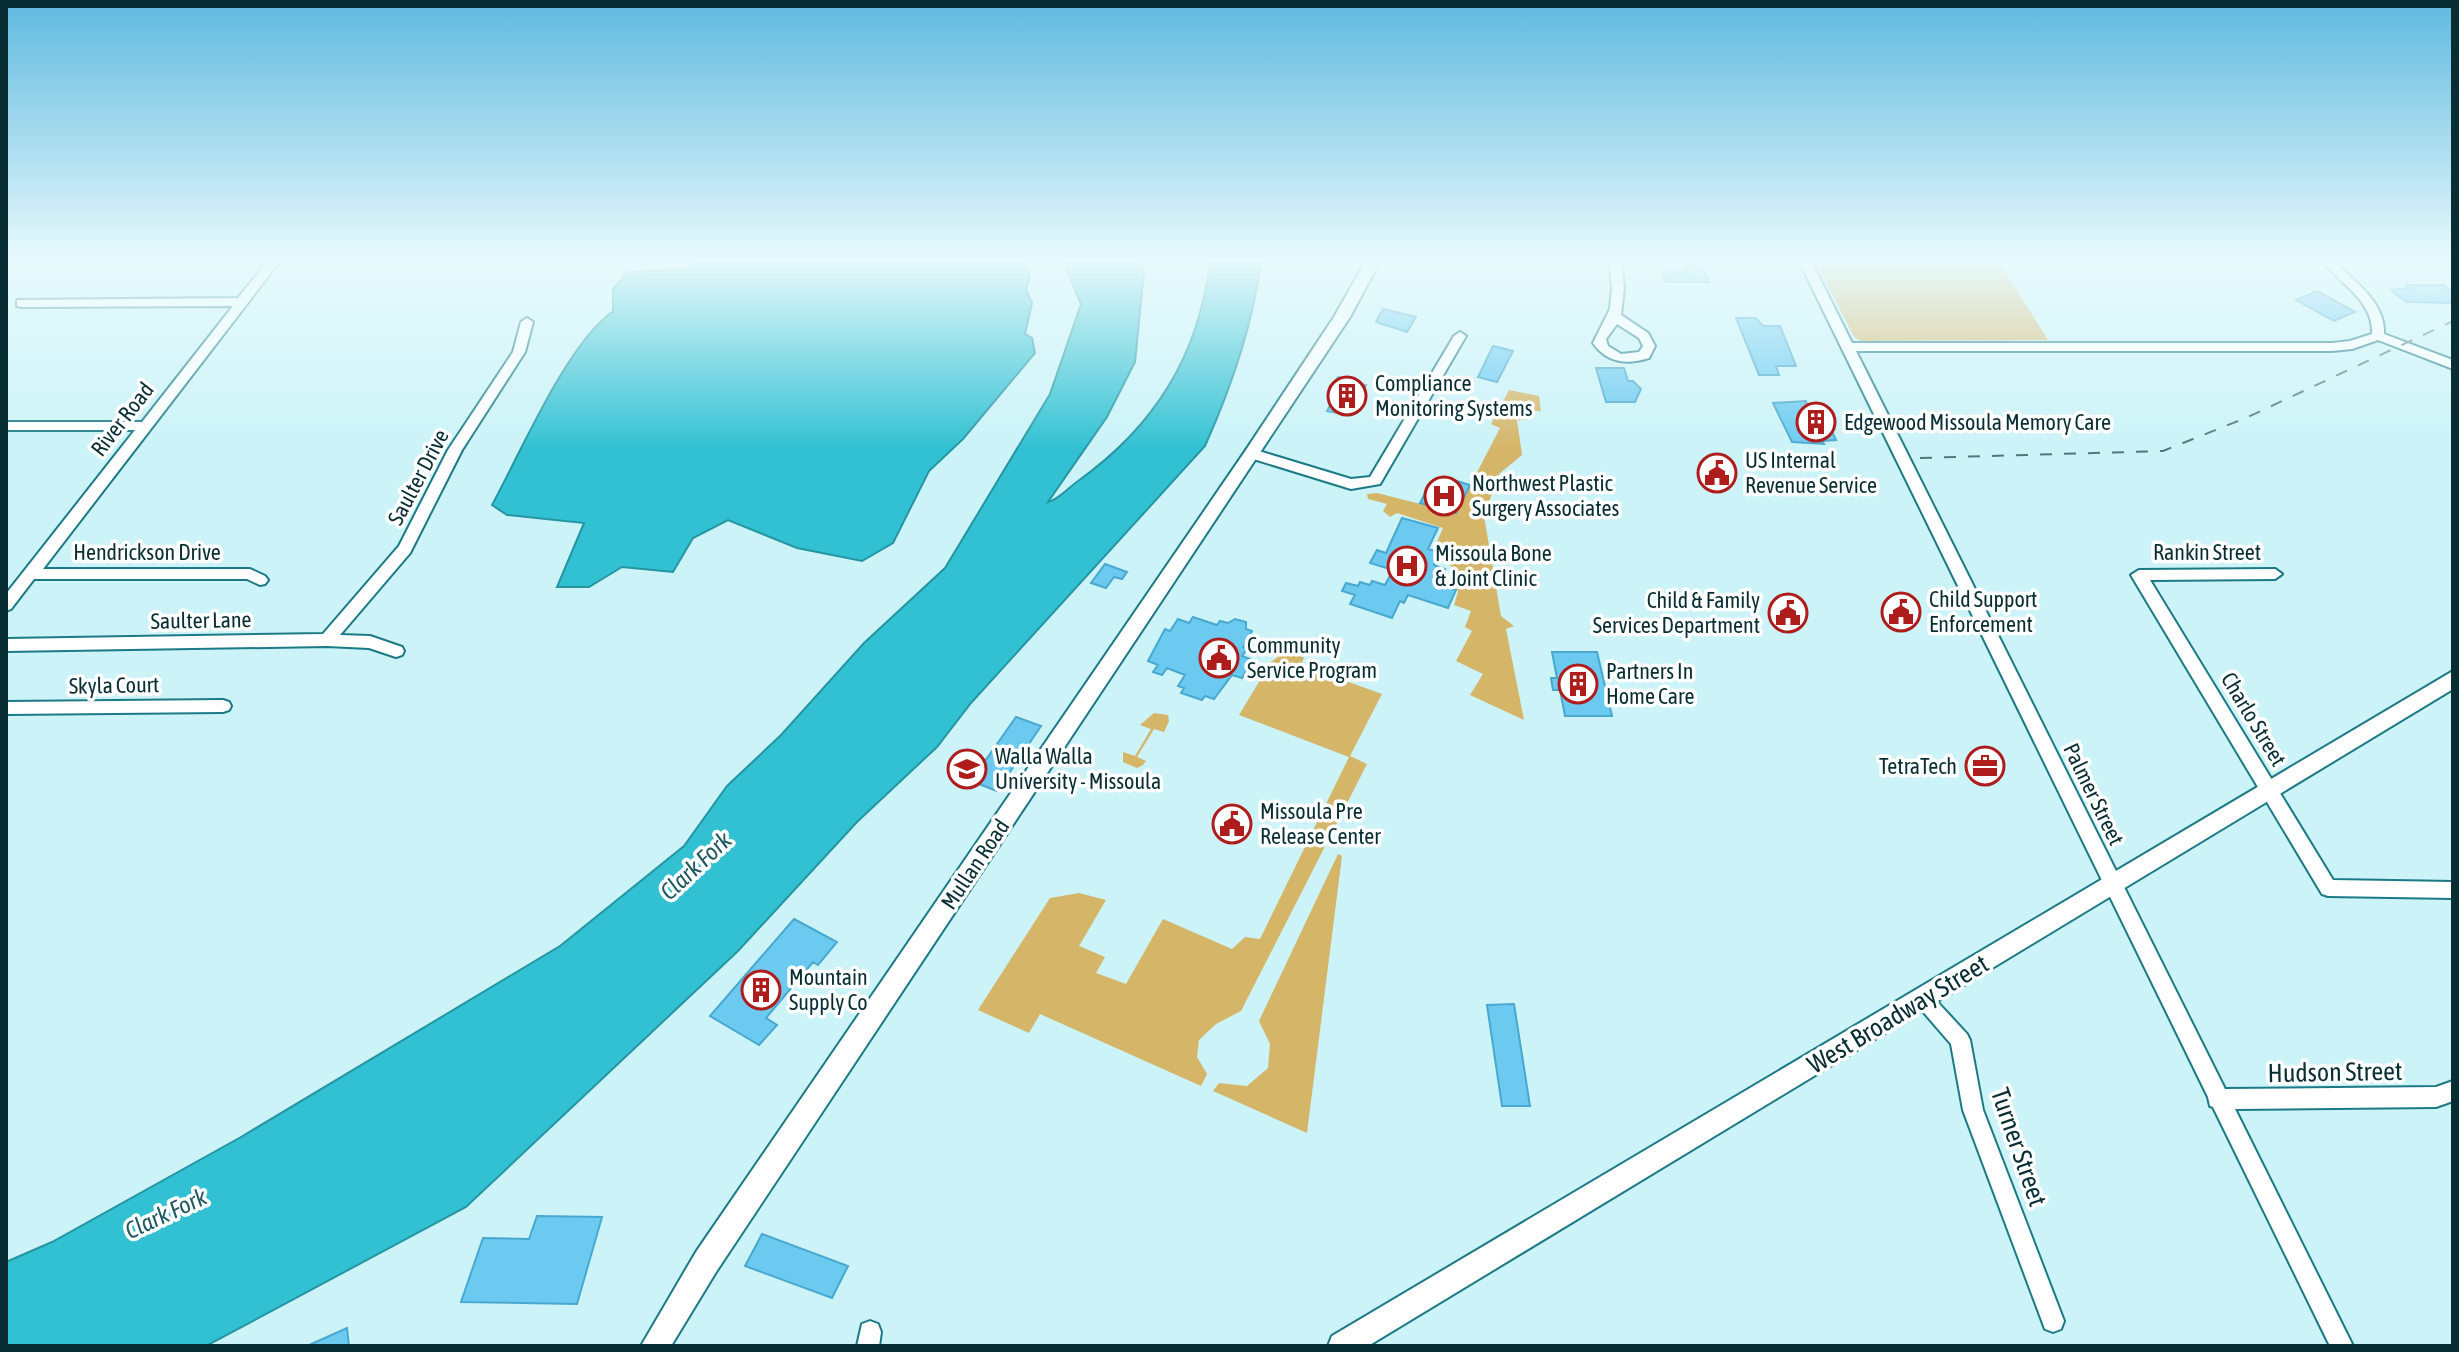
<svg xmlns="http://www.w3.org/2000/svg" width="2459" height="1352" font-family="'Asap Condensed',sans-serif">
  <style>
    .green { fill: #d5b568 }
    .water { fill: #31c1d2; stroke: #2595a2; stroke-width: 2 }
    .building { fill: #6ccaf1; stroke: #48a8ce; stroke-width: 2 }
    .lines { fill: none; stroke-linecap: round; stroke-linejoin: round }
    .minor-casing { stroke: #1c7a86; stroke-width: 4 }
    .major-casing { stroke: #1c7a86; stroke-width: 4 }
    .minor { fill: #fff; fill-rule: evenodd }
    .major { fill: #fff; fill-rule: evenodd }
    .rail { stroke: #50777c; stroke-width: 2; stroke-dasharray: 12 12; stroke-linecap: butt }
    .labels { text-anchor: middle; stroke-width: 7; stroke-linejoin: round; paint-order: stroke }
    .poi-label { font-size: 22px; fill: #082e33; stroke: #fff; text-anchor: start }
    .street-label { font-size: 22px; fill: #082e33; stroke: #fff }
    .water-label { font-size: 24px; font-style: italic; fill: #205860; stroke: #fff }
    .near-street-label { font-size: 26px; fill: #082e33; stroke: #fff }
  </style>
  <rect width="100%" height="100%" fill="#cbf3f8"/>
  <path class="green" d="M 2001,265 L 2048,340 L 1861,341 L 1854,337 L 1818,266 Z
    M 1509,390 L 1539,396 L 1541,411 L 1525,411 L 1525,420 L 1517,420 L 1522,455 L 1499,474 L 1484,516 L 1501,616 L 1514,626 L 1506,629 L 1524,720 L 1470,695 L 1483,674 L 1456,661 L 1472,631 L 1465,627 L 1471,611 L 1454,605 L 1458,592 L 1446,549 L 1435,546 L 1443,528 L 1397,513 L 1390,517 L 1383,511 L 1387,504 L 1368,499 L 1367,494 L 1377,493 L 1456,513 L 1500,428 L 1491,424 Z
    M 1282,654 L 1304,657 L 1301,665 L 1382,694 L 1350,756 L 1367,764 L 1241,1011 L 1216,1024 L 1199,1040 L 1197,1057 L 1207,1074 L 1201,1086 L 1040,1014 L 1029,1033 L 978,1010 L 1050,898 L 1079,893 L 1106,900 L 1079,946 L 1105,957 L 1096,973 L 1126,984 L 1163,919 L 1232,949 L 1245,937 L 1260,939 L 1349,757 L 1239,715 L 1271,662 Z
    M 1154,713 L 1168,715 L 1169,721 L 1164,732 L 1154,729 L 1137,757 L 1146,761 L 1143,765 L 1137,768 L 1123,762 L 1123,752 L 1135,756 L 1151,729 L 1140,725 Z
    M 1338,854 L 1342,856 L 1307,1133 L 1213,1091 L 1219,1083 L 1247,1086 L 1268,1068 L 1270,1044 L 1259,1021 Z"/>
  <path class="water" d="M 700,261 L 1022,261 L 1030,277 L 1026,289 L 1032,303 L 1025,334 L 1032,338 L 1035,353 L 963,439 L 929,471 L 893,543 L 862,561 L 797,548 L 728,520 L 693,538 L 673,572 L 622,567 L 589,587 L 557,587 L 584,523 L 507,515 L 492,505 C 521,452 566,345 613,311 L 613,289 L 628,272 L 686,269 Z
    M 1063,261 L 1138,261 L 1144,271 L 1135,362 L 1107,417 L 1048,502 C 1059,499 1068,488 1078,481 C 1155,426 1199,355 1210,261 L 1261,261 C 1253,324 1231,388 1205,446 L 971,703 L 937,747 L 857,822 L 738,951 L 466,1207 L 206,1346 L 6,1346 L 6,1262 L 52,1242 L 241,1137 L 560,946 L 684,846 L 727,786 L 781,735 L 864,643 L 945,568 L 1050,394 L 1081,304 Z"/>
  <path class="building" d="M 1683,261 L 1700,261 L 1709,282 L 1666,282 L 1662,272 L 1688,272 Z
    M 2406,285 L 2444,285 L 2453,294 L 2453,303 L 2406,302 L 2391,290 L 2409,288 Z
    M 2317,291 L 2355,312 L 2334,321 L 2296,300 Z
    M 1383,309 L 1416,317 L 1407,332 L 1376,322 Z
    M 1736,318 L 1756,318 L 1763,326 L 1780,326 L 1796,366 L 1776,366 L 1779,375 L 1759,375 Z
    M 1493,346 L 1513,351 L 1497,382 L 1478,377 Z
    M 1596,368 L 1624,368 L 1628,381 L 1633,381 L 1641,389 L 1635,402 L 1606,402 Z
    M 1338,377 L 1366,385 L 1358,399 L 1354,398 L 1337,413 L 1327,411 L 1339,388 L 1333,386 Z
    M 1806,401 L 1807,405 L 1820,405 L 1834,429 L 1831,429 L 1836,440 L 1822,441 L 1824,444 L 1792,442 L 1773,403 Z
    M 1444,477 L 1470,485 L 1456,513 L 1420,503 L 1428,488 L 1432,489 Z
    M 1402,518 L 1438,528 L 1428,549 L 1440,552 L 1434,565 L 1445,569 L 1437,585 L 1456,590 L 1448,608 L 1408,595 L 1404,603 L 1400,601 L 1392,618 L 1350,604 L 1355,595 L 1342,591 L 1346,583 L 1358,586 L 1360,582 L 1370,585 L 1372,581 L 1385,585 L 1393,570 L 1370,563 L 1377,550 L 1386,553 Z
    M 1105,564 L 1127,572 L 1122,579 L 1114,577 L 1106,588 L 1091,583 Z
    M 1193,617 L 1217,625 L 1220,621 L 1228,623 L 1235,619 L 1246,622 L 1246,629 L 1252,631 L 1243,647 L 1247,649 L 1242,656 L 1253,660 L 1242,678 L 1232,675 L 1214,699 L 1205,696 L 1202,700 L 1181,693 L 1184,688 L 1178,686 L 1185,675 L 1167,668 L 1162,675 L 1153,672 L 1158,665 L 1148,661 L 1165,629 L 1170,631 L 1178,619 L 1189,623 Z
    M 1552,652 L 1597,652 L 1612,716 L 1565,716 L 1560,690 L 1553,690 L 1551,678 L 1557,678 Z
    M 1016,717 L 1041,726 L 997,791 L 971,781 Z
    M 794,919 L 837,942 L 818,965 L 813,962 L 766,1018 L 777,1025 L 759,1045 L 710,1016 Z
    M 1514,1004 L 1530,1106 L 1502,1106 L 1487,1005 Z
    M 537,1216 L 602,1217 L 577,1304 L 461,1302 L 483,1238 L 529,1239 Z
    M 762,1234 L 848,1266 L 832,1298 L 745,1266 Z
    M 347,1328 L 349,1346 L 307,1346 Z"/>
  <g class="lines">
    <defs>
      <path id="minor" d="M 268,261 L 280,261 L 43,569 L 250,569 L 265,576 L 268,580 L 265,584 L 260,585 L 247,579 L 34,579 L 11,609 L 6,611 L 6,594 L 135,430 L 6,430 L 6,422 L 142,422 L 233,306 L 21,307 L 17,306 L 17,300 L 238,298 Z
        M 1609,261 L 1621,261 L 1624,288 L 1621,315 L 1648,333 L 1655,346 L 1649,358 C 1626,365 1607,363 1593,343 L 1610,309 L 1612,288 ZM 1617,324 L 1639,338 L 1643,346 L 1639,352 L 1621,354 L 1608,346 L 1606,339 Z
        M 1799,261 L 1811,261 L 1852,343 L 2332,343 L 2350,341 L 2372,334 C 2374,301 2340,283 2321,261 L 2334,261 C 2354,281 2386,303 2384,334 L 2453,360 L 2453,369 L 2378,340 L 2352,349 L 2332,351 L 1856,351 L 2225,1089 L 2436,1087 L 2453,1081 L 2453,1101 L 2436,1107 L 2235,1109 L 2353,1346 L 2330,1346 L 2213,1107 L 2210,1106 L 2208,1097 Z
        M 527,318 L 533,322 L 525,352 L 462,450 L 410,553 L 340,635 L 370,636 L 402,647 L 404,651 L 402,655 L 396,657 L 369,648 L 327,646 L 6,651 L 6,639 L 323,634 L 399,546 L 448,450 L 513,352 L 521,322 Z
        M 1460,332 L 1466,336 L 1380,484 L 1351,489 L 1247,457 L 1245,454 L 1252,449 L 1351,479 L 1370,477 L 1454,336 Z
        M 2275,569 L 2282,574 L 2275,579 L 2150,580 L 2333,880 L 2453,882 L 2453,898 L 2328,896 L 2322,894 L 2131,575 L 2139,570 Z
        M 223,700 L 229,702 L 231,706 L 229,710 L 223,712 L 6,714 L 6,702 Z
        M 1923,991 L 1930,994 L 1967,1034 L 1970,1040 L 1983,1110 L 2064,1321 L 2061,1329 L 2053,1332 L 2045,1329 L 2042,1321 L 1963,1110 L 1951,1044 L 1913,1000 L 1916,994 Z
        M 870,1321 L 878,1324 L 881,1332 L 879,1346 L 857,1346 L 862,1324 Z"/>
      <path id="major" d="M 1366,261 L 1380,261 L 1350,317 L 716,1272 L 671,1346 L 641,1346 L 696,1252 L 1246,450 L 1334,317 Z
        M 2453,671 L 2453,689 L 1368,1346 L 1328,1346 L 1332,1336 Z"/>
    </defs>
    <use href="#minor" class="minor-casing"/>
    <use href="#major" class="major-casing"/>
    <use href="#minor" class="minor"/>
    <use href="#major" class="major"/>
    <path class="rail" d="M 1920,458 L 2163,451 L 2248,417 L 2453,321"/>
  </g>
  <linearGradient id="sky" x2="0" y2="1"><stop stop-color="#5fb9df"/><stop offset="0.58" stop-color="#e8fafc"/><stop offset="1" stop-color="#e8fafc" stop-opacity="0"/></linearGradient>
  <rect width="2459" height="450" fill="url(#sky)"/>
  <defs>
    <symbol id="building-ring" viewBox="-11 -11 22 22"><circle r="9.5" fill="#fff" stroke="#ae1c1c" stroke-width="1.5"/><path d="M-4-6H4V6H1V3H-1V6H-4ZM-2.5-4.3h1.7v1.8h-1.7ZM.8-4.3h1.7v1.8H.8ZM-2.5-1h1.7V.8h-1.7ZM.8-1h1.7V.8H.8Z" fill="#ae1c1c"/></symbol>
    <symbol id="civic-ring" viewBox="-11 -11 22 22"><circle r="9.5" fill="#fff" stroke="#ae1c1c" stroke-width="1.5"/><path d="M-.6-6.5H3V-4.5H.6V-3L4-1V1h2V6H-6V1h2V-1L-.6-3ZM-1.2 2.5V6h2.4V2.5Z" fill="#ae1c1c"/></symbol>
    <symbol id="hospital-ring" viewBox="-11 -11 22 22"><circle r="9.5" fill="#fff" stroke="#ae1c1c" stroke-width="1.5"/><path d="M-5-5h3v3.5h4V-5h3V5h-3V1.5h-4V5h-3Z" fill="#ae1c1c"/></symbol>
    <symbol id="office-ring" viewBox="-11 -11 22 22"><circle r="9.5" fill="#fff" stroke="#ae1c1c" stroke-width="1.5"/><path d="M-6-3h4V-5.5h4V-3h4V5H-6ZM-1-4.5V-3h2v-1.5ZM-6 0V1H6V0Z" fill="#ae1c1c"/></symbol>
    <symbol id="university-ring" viewBox="-11 -11 22 22"><circle r="9.5" fill="#fff" stroke="#ae1c1c" stroke-width="1.5"/><path d="M0-5L7-2L0 1L-7-2ZM-4 1L0 2.5L4 1V4Q0 6-4 4Z" fill="#ae1c1c"/></symbol>
  </defs>
  <g fill-rule="evenodd">
    <use href="#building-ring" x="1325" y="374" width="44" height="44"/>
    <use href="#building-ring" x="1794" y="400" width="44" height="44"/>
    <use href="#civic-ring" x="1695" y="451" width="44" height="44"/>
    <use href="#hospital-ring" x="1422" y="474" width="44" height="44"/>
    <use href="#hospital-ring" x="1385" y="544" width="44" height="44"/>
    <use href="#civic-ring" x="1879" y="590" width="44" height="44"/>
    <use href="#civic-ring" x="1766" y="591" width="44" height="44"/>
    <use href="#civic-ring" x="1197" y="636" width="44" height="44"/>
    <use href="#building-ring" x="1556" y="662" width="44" height="44"/>
    <use href="#office-ring" x="1963" y="744" width="44" height="44"/>
    <use href="#university-ring" x="945" y="747" width="44" height="44"/>
    <use href="#civic-ring" x="1210" y="802" width="44" height="44"/>
    <use href="#building-ring" x="739" y="968" width="44" height="44"/>
  </g>
  <g class="labels">
    <g class="poi-label">
      <text x="1375" y="391">Compliance<tspan x="1375" dy="25">Monitoring Systems</tspan></text>
      <text x="1844" y="430">Edgewood Missoula Memory Care</text>
      <text x="1745" y="468">US Internal<tspan x="1745" dy="25">Revenue Service</tspan></text>
      <text x="1472" y="491">Northwest Plastic<tspan x="1472" dy="25">Surgery Associates</tspan></text>
      <text x="1435" y="561">Missoula Bone<tspan x="1435" dy="25">&amp; Joint Clinic</tspan></text>
      <text x="1929" y="607">Child Support<tspan x="1929" dy="25">Enforcement</tspan></text>
      <text x="1760" y="608" text-anchor="end">Child &amp; Family<tspan x="1760" dy="25">Services Department</tspan></text>
      <text x="1247" y="653">Community<tspan x="1247" dy="25">Service Program</tspan></text>
      <text x="1606" y="679">Partners In<tspan x="1606" dy="25">Home Care</tspan></text>
      <text x="995" y="764">Walla Walla<tspan x="995" dy="25">University - Missoula</tspan></text>
      <text x="1957" y="774" text-anchor="end">TetraTech</text>
      <text x="1260" y="819">Missoula Pre<tspan x="1260" dy="25">Release Center</tspan></text>
      <text x="789" y="985">Mountain<tspan x="789" dy="25">Supply Co</tspan></text>
    </g>
    <g class="street-label">
      <text transform="translate(122 419) rotate(-52)" y="8">River Road</text>
      <text transform="translate(418 477) rotate(-62)" y="8">Saulter Drive</text>
      <text x="147" y="560">Hendrickson Drive</text>
      <text x="2207" y="560">Rankin Street</text>
      <text transform="translate(201 620) rotate(-1)" y="8">Saulter Lane</text>
      <text transform="translate(114 685) rotate(-1)" y="8">Skyla Court</text>
      <text transform="translate(2254 719) rotate(59)" y="8">Charlo Street</text>
      <text transform="translate(2094 794) rotate(64)" y="8">Palmer Street</text>
      <text transform="translate(975 864) rotate(-56)" y="8">Mullan Road</text>
    </g>
    <g class="water-label">
      <text transform="translate(696 866) rotate(-43)" y="8">Clark Fork</text>
      <text transform="translate(166 1214) rotate(-25)" y="8">Clark Fork</text>
    </g>
    <g class="near-street-label">
      <text transform="translate(1898 1014) rotate(-31)" y="9">West Broadway Street</text>
      <text transform="translate(2335 1072) rotate(-1)" y="9">Hudson Street</text>
      <text transform="translate(2019 1147) rotate(71)" y="9">Turner Street</text>
    </g>
  </g>
  <rect width="2459" height="1352" fill="none" stroke="#082e33" stroke-width="16"/>
</svg>
